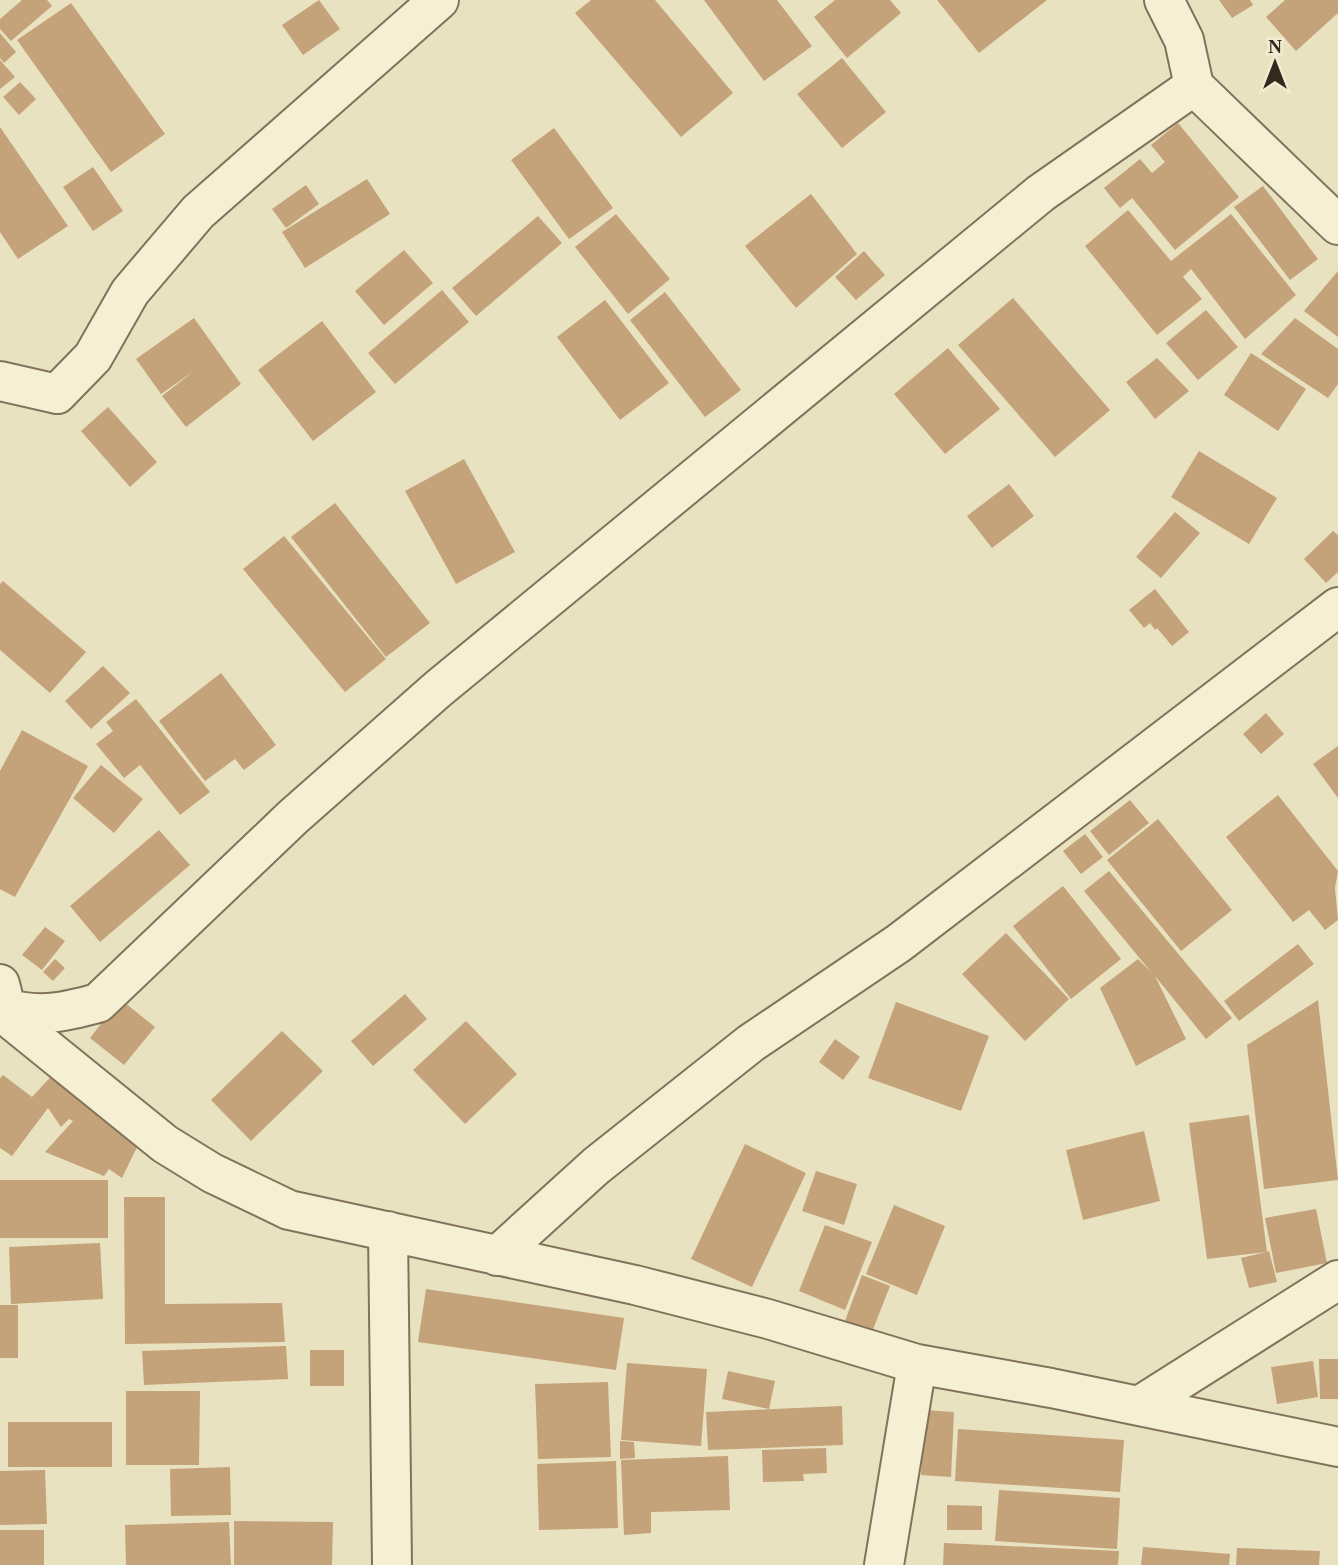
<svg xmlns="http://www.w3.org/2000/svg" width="1338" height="1565" font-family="'Times New Roman',serif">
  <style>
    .building { fill: #c4a27a }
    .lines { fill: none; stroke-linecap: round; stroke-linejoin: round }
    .street-casing { stroke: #81735a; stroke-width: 42 }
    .street { stroke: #f5efd3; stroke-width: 38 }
  </style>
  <rect width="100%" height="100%" fill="#e9e2c1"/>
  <path class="building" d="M 22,0 L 47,0 L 52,6 L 11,41 L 0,29 L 0,19 Z
    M 319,0 L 340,29 L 303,55 L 282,25 Z
    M 591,0 L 655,0 L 733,93 L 681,137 L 575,13 Z
    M 704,0 L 777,0 L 812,46 L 764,81 Z
    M 835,0 L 890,0 L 901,13 L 847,58 L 814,17 Z
    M 937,0 L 1047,0 L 979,53 Z
    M 1219,0 L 1250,0 L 1253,5 L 1232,18 Z
    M 1285,0 L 1338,0 L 1338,13 L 1296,51 L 1266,17 Z
    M 71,3 L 165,134 L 111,172 L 17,40 Z
    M 0,33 L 16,52 L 4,63 L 0,58 Z
    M 842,58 L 886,112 L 842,148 L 797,94 Z
    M 0,60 L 15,77 L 0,89 Z
    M 20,82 L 36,99 L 19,115 L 3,97 Z
    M 1178,123 L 1239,197 L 1175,250 L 1132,198 L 1120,208 L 1104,188 L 1140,159 L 1152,173 L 1165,162 L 1151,145 Z
    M 0,127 L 68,226 L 18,259 L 0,232 Z
    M 554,128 L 613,208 L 569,239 L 511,160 Z
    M 93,167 L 123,211 L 93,231 L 63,187 Z
    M 367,179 L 390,214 L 305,268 L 282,232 Z
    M 306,185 L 319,204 L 286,228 L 272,209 Z
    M 1263,186 L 1318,259 L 1290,280 L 1234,207 Z
    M 811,194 L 857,254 L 796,308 L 745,246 Z
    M 1128,210 L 1171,261 L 1231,214 L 1296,295 L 1245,339 L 1191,269 L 1183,277 L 1202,299 L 1157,335 L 1085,246 Z
    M 616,214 L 670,279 L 628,314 L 575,247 Z
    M 538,216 L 562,243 L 476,316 L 452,288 Z
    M 404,250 L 433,283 L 384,325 L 355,291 Z
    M 864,251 L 885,275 L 856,300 L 835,277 Z
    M 1338,271 L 1338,337 L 1304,311 Z
    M 442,290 L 469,322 L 395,384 L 368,353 Z
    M 665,292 L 741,390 L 705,417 L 630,320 Z
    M 1013,298 L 1110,410 L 1055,457 L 958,345 Z
    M 605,300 L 669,383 L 620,420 L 557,337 Z
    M 1206,310 L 1238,347 L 1198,380 L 1166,343 Z
    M 194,318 L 241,384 L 186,427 L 162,396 L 194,371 L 161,394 L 136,359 Z
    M 1295,318 L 1338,349 L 1338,384 L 1328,398 L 1261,354 Z
    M 322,321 L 376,392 L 313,441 L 258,370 Z
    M 948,348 L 1000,409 L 945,454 L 894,394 Z
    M 1251,353 L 1306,389 L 1278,431 L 1224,395 Z
    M 1157,358 L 1189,391 L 1155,419 L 1126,382 Z
    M 108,407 L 157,462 L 130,487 L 81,431 Z
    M 1199,451 L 1277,498 L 1249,544 L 1171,497 Z
    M 464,459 L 515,552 L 456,584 L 405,491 Z
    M 1009,484 L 1034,516 L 992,548 L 967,516 Z
    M 335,503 L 430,623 L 386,657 L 291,537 Z
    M 1175,512 L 1200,533 L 1161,578 L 1136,557 Z
    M 1333,531 L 1338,535 L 1338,572 L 1326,583 L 1304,559 Z
    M 284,536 L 386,659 L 345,692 L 243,569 Z
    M 3,581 L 86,652 L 50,693 L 0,650 L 0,584 Z
    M 1155,589 L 1189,632 L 1172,646 L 1157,628 L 1155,630 L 1150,623 L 1144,628 L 1129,610 Z
    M 103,666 L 130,693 L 91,729 L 65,701 Z
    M 221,673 L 276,745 L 244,770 L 235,759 L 205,781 L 159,721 Z
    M 136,699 L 210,792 L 180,815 L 140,765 L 124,778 L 96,744 L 113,731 L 106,722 Z
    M 1266,713 L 1284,734 L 1261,754 L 1243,734 Z
    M 22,730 L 88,766 L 15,897 L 0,889 L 0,771 Z
    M 1338,746 L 1338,798 L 1313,764 Z
    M 101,765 L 143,799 L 114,833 L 73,798 Z
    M 1278,795 L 1338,871 L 1335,888 L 1338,920 L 1325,930 L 1309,910 L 1293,922 L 1226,837 Z
    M 1130,800 L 1149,823 L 1109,855 L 1090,831 Z
    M 1158,819 L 1232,910 L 1181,951 L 1107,860 Z
    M 159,830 L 190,865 L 100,942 L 70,906 Z
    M 1085,834 L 1103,857 L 1081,874 L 1063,851 Z
    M 1109,871 L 1232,1018 L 1206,1039 L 1155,976 L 1186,1039 L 1136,1066 L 1100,988 L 1138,959 L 1152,973 L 1084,891 Z
    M 1063,886 L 1121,959 L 1071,999 L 1013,926 Z
    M 45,927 L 65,941 L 42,970 L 22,955 Z
    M 1006,933 L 1069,999 L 1025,1041 L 962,974 Z
    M 1298,944 L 1314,964 L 1239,1021 L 1224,1001 Z
    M 55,959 L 65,968 L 53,981 L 43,972 Z
    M 405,994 L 427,1019 L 373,1066 L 351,1041 Z
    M 120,999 L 155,1027 L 124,1065 L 90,1038 Z
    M 1318,1000 L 1338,1180 L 1264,1189 L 1247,1045 Z
    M 896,1002 L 989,1036 L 961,1111 L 868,1078 Z
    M 466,1021 L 517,1074 L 465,1124 L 413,1070 Z
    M 282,1031 L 323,1071 L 251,1141 L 211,1100 Z
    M 835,1039 L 860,1057 L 843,1080 L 819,1062 Z
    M 57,1070 L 139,1143 L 122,1178 L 109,1169 L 104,1176 L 45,1152 L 73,1121 L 69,1119 L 61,1127 L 48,1108 L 12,1156 L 0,1148 L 0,1078 L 3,1075 L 32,1097 Z
    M 1249,1115 L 1267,1252 L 1269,1251 L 1277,1282 L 1249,1288 L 1241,1258 L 1266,1252 L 1207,1259 L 1189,1123 Z
    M 1144,1131 L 1160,1201 L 1083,1220 L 1066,1150 Z
    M 745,1144 L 806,1173 L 752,1287 L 691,1259 Z
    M 816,1171 L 857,1184 L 844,1225 L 802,1211 Z
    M 0,1180 L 108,1180 L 108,1238 L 0,1238 Z
    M 124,1197 L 165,1197 L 165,1304 L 282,1303 L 285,1342 L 125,1344 Z
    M 894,1205 L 945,1226 L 917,1295 L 866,1274 Z
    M 1316,1209 L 1327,1263 L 1276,1273 L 1265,1218 Z
    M 825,1225 L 872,1242 L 845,1310 L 799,1291 Z
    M 100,1243 L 103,1299 L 11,1304 L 9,1247 Z
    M 862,1275 L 890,1286 L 872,1332 L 845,1321 Z
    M 426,1289 L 624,1318 L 616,1370 L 418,1342 Z
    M 0,1305 L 18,1305 L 18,1358 L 0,1358 Z
    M 286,1346 L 288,1379 L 144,1385 L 142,1351 Z
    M 310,1350 L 344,1350 L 344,1386 L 310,1386 Z
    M 1319,1359 L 1338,1359 L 1338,1399 L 1320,1399 Z
    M 1313,1361 L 1318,1397 L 1277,1404 L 1271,1367 Z
    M 627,1363 L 707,1369 L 701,1446 L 621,1440 Z
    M 728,1371 L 775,1381 L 769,1409 L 722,1399 Z
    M 608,1382 L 611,1457 L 538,1459 L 535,1384 Z
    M 126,1391 L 200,1391 L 199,1465 L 126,1465 Z
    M 842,1406 L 843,1445 L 708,1450 L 706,1412 Z
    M 924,1410 L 954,1412 L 951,1477 L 921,1475 Z
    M 8,1422 L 112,1422 L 112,1467 L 8,1467 Z
    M 958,1429 L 1124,1440 L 1120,1492 L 955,1481 Z
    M 620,1441 L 634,1442 L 635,1458 L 620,1459 Z
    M 826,1448 L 827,1473 L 803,1474 L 804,1481 L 763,1482 L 762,1450 Z
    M 728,1456 L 730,1510 L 651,1512 L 651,1533 L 624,1535 L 621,1460 Z
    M 616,1461 L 618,1528 L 539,1530 L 537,1464 Z
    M 230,1467 L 231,1515 L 171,1516 L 170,1469 Z
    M 45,1470 L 47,1524 L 0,1525 L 0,1471 Z
    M 999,1490 L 1120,1498 L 1117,1549 L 995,1541 Z
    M 947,1505 L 982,1506 L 982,1530 L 947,1530 Z
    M 234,1521 L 333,1522 L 332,1565 L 234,1565 Z
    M 229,1522 L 231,1565 L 126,1565 L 125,1525 Z
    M 0,1530 L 44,1530 L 44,1565 L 0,1565 Z
    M 944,1543 L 1119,1551 L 1118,1565 L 943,1565 Z
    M 1143,1547 L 1230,1554 L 1229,1565 L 1141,1565 Z
    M 1237,1548 L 1320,1551 L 1319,1565 L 1236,1565 Z"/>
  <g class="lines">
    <defs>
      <path id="street" d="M 1164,0 L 1184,40 L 1194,86 L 1338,225
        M 0,381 L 57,394 L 93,357 L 130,292 L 198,212 L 439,0
        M 0,984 L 6,1008 C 39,1018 65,1012 98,1003 L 293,817 L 438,689 L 1041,193 L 1194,86
        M 3,1013 L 165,1144 L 212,1173 L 289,1210 L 635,1285 L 768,1319 L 917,1364 L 1051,1388 L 1338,1447
        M 388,1231 L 392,1565
        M 497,1256 L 596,1166 L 751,1043 L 899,943 L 1338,607
        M 1139,1406 L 1338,1280
        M 884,1565 L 917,1364"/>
    </defs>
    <use href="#street" class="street-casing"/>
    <use href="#street" class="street"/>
  </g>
  <g transform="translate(1275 63)" stroke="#f1ecd0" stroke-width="5" paint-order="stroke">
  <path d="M0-5L12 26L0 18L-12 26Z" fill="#322a1d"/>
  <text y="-10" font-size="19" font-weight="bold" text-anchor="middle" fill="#322a1d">N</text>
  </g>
</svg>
